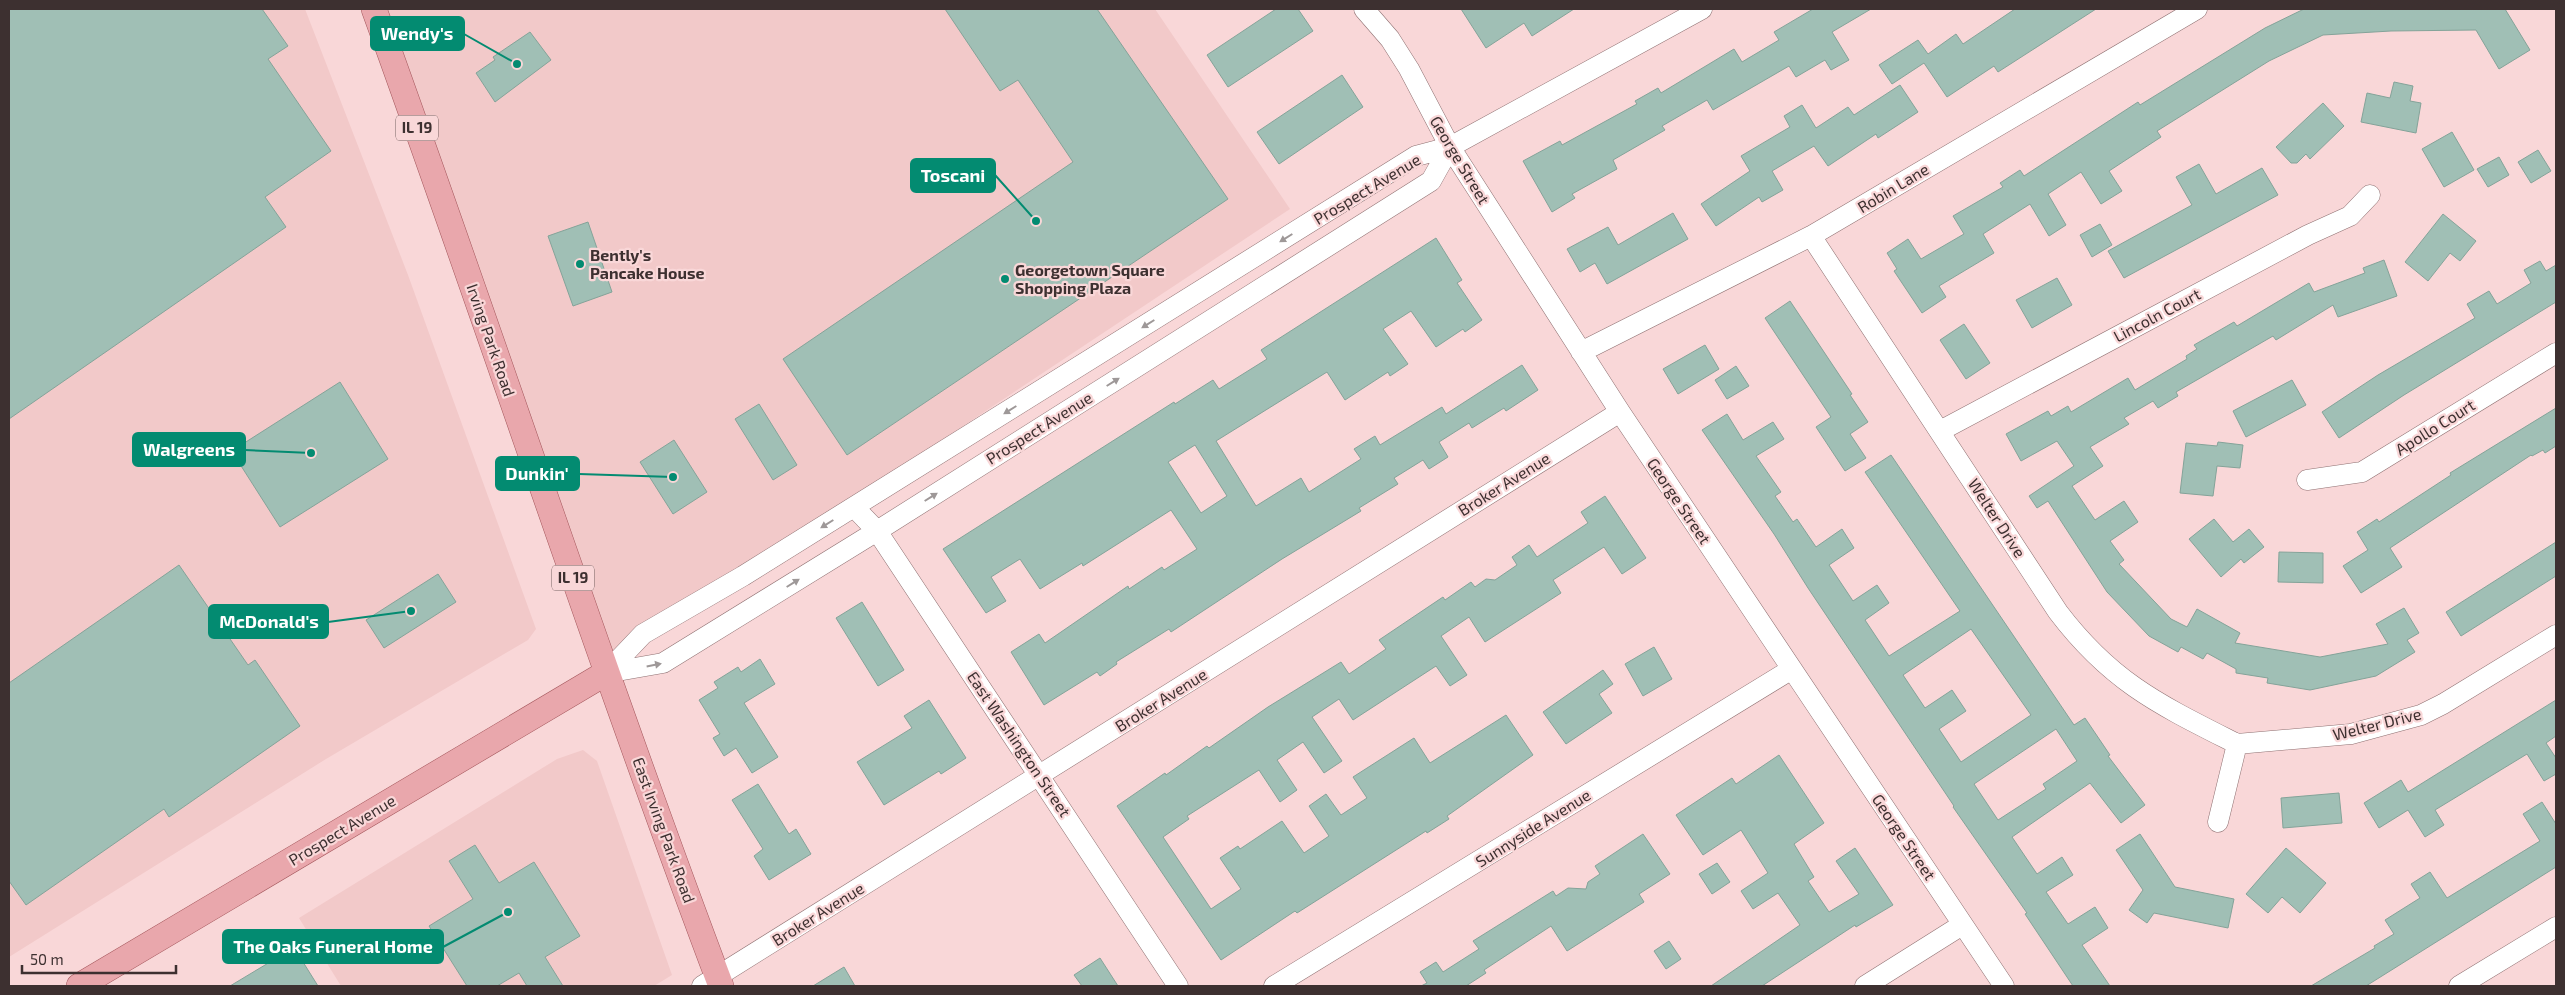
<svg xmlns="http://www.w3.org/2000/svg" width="2565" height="995" font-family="'Exo 2',sans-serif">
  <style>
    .built { fill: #f2c9c9 }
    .building { fill: #a0bfb5; stroke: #84a399; fill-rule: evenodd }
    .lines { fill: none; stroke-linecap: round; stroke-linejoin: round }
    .minor-casing { stroke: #8f7172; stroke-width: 21 }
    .major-casing { stroke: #a4575c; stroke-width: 26 }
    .minor { stroke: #fff; stroke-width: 20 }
    .major { stroke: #e9a7ac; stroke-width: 25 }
    .oneway { fill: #9e9898 }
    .poi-dot { fill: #038b71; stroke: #f9d7d8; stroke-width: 2 }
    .labels { text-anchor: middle; stroke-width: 4.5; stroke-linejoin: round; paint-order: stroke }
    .shield { fill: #f9d7d8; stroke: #756262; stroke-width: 1 }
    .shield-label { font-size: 15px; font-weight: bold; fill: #3d3030 }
    .street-label { font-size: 16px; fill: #3d3030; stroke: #f9d7d8 }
    .poi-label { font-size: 16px; font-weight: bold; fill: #3d3030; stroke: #f9d7d8; text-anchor: start }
    .leader { fill: none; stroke: #038b71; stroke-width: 2 }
    .callout-dot { fill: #038b71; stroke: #f9d7d8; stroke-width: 2 }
    .callout { fill: #038b71; stroke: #038b71; stroke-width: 2 }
    .callout-label { font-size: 18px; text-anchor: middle; font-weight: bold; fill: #fff }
  </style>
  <rect width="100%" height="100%" fill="#f9d7d8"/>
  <path class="built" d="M 9,9 L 305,9 L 408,275 L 536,629 L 528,640 L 326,759 L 9,957 Z
    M 378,9 L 1155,9 L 1290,209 L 609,661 Z
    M 583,750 L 597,761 L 672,975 L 654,986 L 341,986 L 299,918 L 557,759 Z"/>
  <path class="building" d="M 9,9 L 262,9 L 288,46 L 268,59 L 331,151 L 265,197 L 286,227 L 9,419 Z
    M 945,9 L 1097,9 L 1228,199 L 847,455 L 783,359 L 1073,162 L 1018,80 L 1000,91 Z
    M 1276,9 L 1298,9 L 1313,31 L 1228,87 L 1207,55 Z
    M 1461,9 L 1574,9 L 1532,36 L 1524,23 L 1486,48 Z
    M 1813,9 L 1871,9 L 1832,32 L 1849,60 L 1831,70 L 1825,60 L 1796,77 L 1789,66 L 1713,110 L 1707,100 L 1662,126 L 1665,130 L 1613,160 L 1617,169 L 1572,194 L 1575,198 L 1552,212 L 1523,161 L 1560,141 L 1562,145 L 1637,104 L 1635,101 L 1658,88 L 1661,93 L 1734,49 L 1742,62 L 1779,40 L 1774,32 Z
    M 2015,9 L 2096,9 L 1998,72 L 1994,66 L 1947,97 L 1924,63 L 1892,84 L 1879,65 L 1918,40 L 1928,54 L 1956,34 L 1963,44 Z
    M 2304,9 L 2505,9 L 2530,50 L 2499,69 L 2476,30 L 2391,31 L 2323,35 L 2269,61 L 2157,131 L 2161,137 L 2109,171 L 2122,191 L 2101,204 L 2081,172 L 2048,194 L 2066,225 L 2049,236 L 2030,204 L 1983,234 L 1994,253 L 1939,286 L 1946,297 L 1922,313 L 1894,271 L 1897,269 L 1887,253 L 1908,239 L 1921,259 L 1964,234 L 1953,216 L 2003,187 L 2000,183 L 2020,170 L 2024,176 L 2138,102 L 2140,105 L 2265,28 Z
    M 530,32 L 551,60 L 495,102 L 476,73 L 495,60 L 493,57 Z
    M 1342,75 L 1363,107 L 1279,164 L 1257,132 Z
    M 2394,82 L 2413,86 L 2410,101 L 2421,103 L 2416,133 L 2361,122 L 2367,93 L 2390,98 Z
    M 1900,85 L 1918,112 L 1878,138 L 1876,134 L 1828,166 L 1814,146 L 1772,171 L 1783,190 L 1762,202 L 1759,197 L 1716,226 L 1701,204 L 1750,171 L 1741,156 L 1790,127 L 1784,116 L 1802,105 L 1816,128 L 1848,107 L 1854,115 Z
    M 2323,103 L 2344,126 L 2310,159 L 2306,154 L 2297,163 L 2291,163 L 2276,147 Z
    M 2452,132 L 2474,170 L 2444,187 L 2422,149 Z
    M 2538,150 L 2551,171 L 2531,183 L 2518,162 Z
    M 2499,157 L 2509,175 L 2488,187 L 2477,169 Z
    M 2199,164 L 2216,194 L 2262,168 L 2278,195 L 2124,278 L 2108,251 L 2192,205 L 2176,177 Z
    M 1673,213 L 1688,239 L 1607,284 L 1595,263 L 1580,272 L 1567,249 L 1608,227 L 1618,245 Z
    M 2443,214 L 2476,241 L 2460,261 L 2450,253 L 2428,281 L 2405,262 Z
    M 588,222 L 612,292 L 573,306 L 548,236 Z
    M 2100,224 L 2112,245 L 2092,257 L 2080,235 Z
    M 1436,238 L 1462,280 L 1457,283 L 1482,320 L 1465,332 L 1463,329 L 1436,347 L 1411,311 L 1383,329 L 1408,364 L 1390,376 L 1388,372 L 1345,400 L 1327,372 L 1216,441 L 1256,506 L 1301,478 L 1309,492 L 1361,459 L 1354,449 L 1375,436 L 1380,445 L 1442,407 L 1446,414 L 1522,365 L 1538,390 L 1506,411 L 1504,408 L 1472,428 L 1469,423 L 1439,442 L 1448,457 L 1429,469 L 1423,460 L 1394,478 L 1398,484 L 1359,508 L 1361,511 L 1282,559 L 1171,632 L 1169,629 L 1116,662 L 1117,664 L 1100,676 L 1097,672 L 1044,705 L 1011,652 L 1039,634 L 1045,643 L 1128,586 L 1129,589 L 1162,567 L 1164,570 L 1197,549 L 1171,510 L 1083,566 L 1082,563 L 1040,589 L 1020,559 L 991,577 L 1006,601 L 986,613 L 943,549 L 1174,402 L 1175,404 L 1213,380 L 1219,389 L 1267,359 L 1261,350 ZM 1195,445 L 1227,496 L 1201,513 L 1168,462 Z
    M 2384,260 L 2397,296 L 2338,317 L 2333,305 L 2276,340 L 2273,336 L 2176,392 L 2178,396 L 2158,408 L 2153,401 L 2124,418 L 2129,424 L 2090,447 L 2103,466 L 2072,486 L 2095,520 L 2124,501 L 2138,522 L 2110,541 L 2124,560 L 2119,564 L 2171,619 L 2187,627 L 2197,609 L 2240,633 L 2235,643 L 2320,657 L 2388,644 L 2376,624 L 2404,608 L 2419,633 L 2407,640 L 2415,652 L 2376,676 L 2310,690 L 2267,683 L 2268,678 L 2236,673 L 2236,669 L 2207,653 L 2203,659 L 2181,647 L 2178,652 L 2149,636 L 2107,592 L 2048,501 L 2037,508 L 2029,496 L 2074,466 L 2057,441 L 2021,461 L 2006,434 L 2048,411 L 2051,416 L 2068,406 L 2071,412 L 2128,378 L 2135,390 L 2187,359 L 2186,356 L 2197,349 L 2194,345 L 2234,322 L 2237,326 L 2309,283 L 2314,292 L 2365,273 L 2363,268 Z
    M 2540,261 L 2546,271 L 2556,265 L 2556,302 L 2404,395 L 2339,438 L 2322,412 L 2378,375 L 2475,318 L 2467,304 L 2489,291 L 2497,304 L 2531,283 L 2524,270 Z
    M 2057,278 L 2072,305 L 2032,328 L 2016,300 Z
    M 1790,301 L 1852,394 L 1850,395 L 1868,422 L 1850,434 L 1866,458 L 1845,471 L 1816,427 L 1831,417 L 1765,318 Z
    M 1964,324 L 1990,363 L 1966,379 L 1940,340 Z
    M 1705,345 L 1719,369 L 1678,394 L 1663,369 Z
    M 1736,366 L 1749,386 L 1727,399 L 1715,380 Z
    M 2292,380 L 2306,405 L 2246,437 L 2233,411 Z
    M 340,382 L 388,459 L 280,527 L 236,458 L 238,447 Z
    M 759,404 L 797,465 L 773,480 L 735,419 Z
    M 2556,408 L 2556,446 L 2545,453 L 2543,450 L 2532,456 L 2531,455 L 2390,548 L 2402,567 L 2361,593 L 2343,566 L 2368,550 L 2357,532 L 2377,519 L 2379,522 L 2451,475 L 2450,473 Z
    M 1727,414 L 1743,440 L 1773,422 L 1784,439 L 1756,456 L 1781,492 L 1775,496 L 1793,522 L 1797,519 L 1816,547 L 1842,529 L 1854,548 L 1829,565 L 1853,601 L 1877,585 L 1889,603 L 1865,620 L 1889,656 L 1960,611 L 1865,472 L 1891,455 L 2074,725 L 2085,718 L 2110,755 L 2108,756 L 2145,805 L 2121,823 L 2090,783 L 2012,837 L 2037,874 L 2062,857 L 2073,875 L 2046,892 L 2068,924 L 2095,907 L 2108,928 L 2082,945 L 2110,986 L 2073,986 L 2025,914 L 2027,913 L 1953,807 L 1954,806 L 1808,588 L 1774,534 L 1702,430 ZM 1971,629 L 2031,715 L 1961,762 L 1939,729 L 1966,711 L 1952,690 L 1925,708 L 1903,675 ZM 2056,729 L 2077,761 L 2043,784 L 2046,789 L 1998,820 L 1974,784 Z
    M 674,440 L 707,492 L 673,514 L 640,462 Z
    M 2218,442 L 2243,445 L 2240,468 L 2217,466 L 2213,496 L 2180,493 L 2186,443 L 2217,446 Z
    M 1605,496 L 1646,558 L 1622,574 L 1604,547 L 1553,580 L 1561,593 L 1485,642 L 1469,617 L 1441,636 L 1467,675 L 1450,686 L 1436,666 L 1353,720 L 1339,699 L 1312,717 L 1342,761 L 1324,773 L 1303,742 L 1277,760 L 1297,790 L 1280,802 L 1259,770 L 1187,816 L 1189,819 L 1163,837 L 1211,909 L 1241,889 L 1220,858 L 1238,846 L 1240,849 L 1282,821 L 1304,853 L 1329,836 L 1309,806 L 1326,794 L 1341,815 L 1367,798 L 1353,777 L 1414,738 L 1430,763 L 1506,715 L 1533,755 L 1447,816 L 1449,819 L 1427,833 L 1426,831 L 1297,913 L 1295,911 L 1221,960 L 1117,806 L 1165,773 L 1166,775 L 1207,746 L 1209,748 L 1268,707 L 1341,662 L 1349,674 L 1386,649 L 1379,640 L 1443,597 L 1445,600 L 1471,582 L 1475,587 L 1486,579 L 1495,580 L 1517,565 L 1512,557 L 1529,545 L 1537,557 L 1588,523 L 1581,512 Z
    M 2214,519 L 2233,542 L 2249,529 L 2264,547 L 2244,563 L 2241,559 L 2221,577 L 2189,539 Z
    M 2556,542 L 2556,576 L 2461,636 L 2446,612 Z
    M 2279,552 L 2323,553 L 2323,583 L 2278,582 Z
    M 179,565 L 248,665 L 255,660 L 300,726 L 169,817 L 164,809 L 26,905 L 9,881 L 9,683 Z
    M 438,574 L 456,602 L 384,648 L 366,620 Z
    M 862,602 L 904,670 L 878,686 L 836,618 Z
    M 1654,647 L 1672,679 L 1643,696 L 1625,664 Z
    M 760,659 L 775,684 L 744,703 L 778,757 L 752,773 L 736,748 L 724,756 L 713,738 L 720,734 L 699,700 L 718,688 L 714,682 L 738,667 L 741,672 Z
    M 1603,670 L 1613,684 L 1599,694 L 1612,713 L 1566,744 L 1543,712 Z
    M 929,700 L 966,758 L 941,774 L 939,771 L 884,805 L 857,762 L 912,728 L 904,716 Z
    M 2556,700 L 2556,736 L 2546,743 L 2556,758 L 2556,774 L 2544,781 L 2527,754 L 2435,810 L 2444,825 L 2425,837 L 2408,810 L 2379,828 L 2364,803 L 2401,780 L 2408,792 Z
    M 1779,755 L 1824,823 L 1794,844 L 1814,877 L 1808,881 L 1829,912 L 1859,894 L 1836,861 L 1855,848 L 1893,905 L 1856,927 L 1855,925 L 1762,986 L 1711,986 L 1800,925 L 1778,893 L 1753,909 L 1741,891 L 1768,873 L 1741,830 L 1703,855 L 1676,815 L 1732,778 L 1736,784 Z
    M 758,784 L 789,834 L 796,829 L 811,854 L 769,880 L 754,856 L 763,849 L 732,800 Z
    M 2339,793 L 2342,823 L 2283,828 L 2281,798 Z
    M 2542,802 L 2556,824 L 2556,867 L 2366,986 L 2311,986 L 2375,948 L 2374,946 L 2394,934 L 2385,920 L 2420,898 L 2411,884 L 2430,872 L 2447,898 L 2540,841 L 2523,814 Z
    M 1643,834 L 1670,874 L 1639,894 L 1644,902 L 1567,951 L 1551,926 L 1484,970 L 1486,973 L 1466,986 L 1421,986 L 1427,983 L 1420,972 L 1436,962 L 1443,972 L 1479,949 L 1473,941 L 1553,891 L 1556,896 L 1568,888 L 1586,889 L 1588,882 L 1600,874 L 1595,866 Z
    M 2140,834 L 2175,887 L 2234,899 L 2228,928 L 2154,913 L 2147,923 L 2129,910 L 2143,890 L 2116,850 Z
    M 475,845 L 499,883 L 534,862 L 580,936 L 545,957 L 563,986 L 527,986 L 519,973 L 497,986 L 467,986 L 429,926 L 473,899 L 449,861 Z
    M 2286,848 L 2326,883 L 2300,913 L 2282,897 L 2268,913 L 2246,894 Z
    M 1717,863 L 1730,882 L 1712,894 L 1699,874 Z
    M 1669,941 L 1681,959 L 1666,969 L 1654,951 Z
    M 293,946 L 318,986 L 230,986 L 270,962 Z
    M 1100,958 L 1118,986 L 1082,986 L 1074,975 Z
    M 844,967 L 855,986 L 813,986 Z"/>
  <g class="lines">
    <defs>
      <path id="minor" d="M 1364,9 L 1390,39 L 1409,69 L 1450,147 L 1620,412 L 2004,986
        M 1811,236 L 2058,612 C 2112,683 2160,705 2237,744
        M 1581,352 L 1811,236 L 2197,9
        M 1940,431 L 2308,235 L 2350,216 L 2370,195
        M 2307,480 L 2362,472 L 2556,353
        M 854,507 L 877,531 L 1178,986
        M 606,673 L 643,634 L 743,576 L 1416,156 L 1450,147 L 1702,9
        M 606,673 L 663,663 L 877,531 L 1431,181 L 1450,147
        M 2218,822 L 2237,744 L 2351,734 L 2421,715 L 2443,704 L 2556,635
        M 702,986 L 1620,412
        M 1274,986 L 1792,669
        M 1865,986 L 1962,925
        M 2459,986 L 2556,927"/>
      <path id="major" d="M 374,9 C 492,334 599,663 721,986
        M 79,986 L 606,673"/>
    </defs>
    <use href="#minor" class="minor-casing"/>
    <use href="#major" class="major-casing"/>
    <use href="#minor" class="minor"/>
    <use href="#major" class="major"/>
  </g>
  <defs><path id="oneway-solid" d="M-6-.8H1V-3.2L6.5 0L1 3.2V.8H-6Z" transform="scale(1.25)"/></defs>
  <g class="oneway">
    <use href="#oneway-solid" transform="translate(1286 238) rotate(148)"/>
    <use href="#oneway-solid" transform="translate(1148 324) rotate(148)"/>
    <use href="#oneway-solid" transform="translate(1113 382) rotate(-32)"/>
    <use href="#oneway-solid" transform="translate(1010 410) rotate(148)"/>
    <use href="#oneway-solid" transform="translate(931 497) rotate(-32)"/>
    <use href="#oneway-solid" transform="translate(827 524) rotate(148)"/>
    <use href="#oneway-solid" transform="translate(793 583) rotate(-32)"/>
    <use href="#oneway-solid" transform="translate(654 665) rotate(-11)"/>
  </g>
  <g class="poi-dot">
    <circle cx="580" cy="264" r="5"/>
    <circle cx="1005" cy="279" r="5"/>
  </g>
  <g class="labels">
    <g class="shield">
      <rect x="396" y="115.5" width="42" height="25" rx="4"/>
      <rect x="552" y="565.5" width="42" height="25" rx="4"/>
    </g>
    <g class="shield-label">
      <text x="417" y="133">IL 19</text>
      <text x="573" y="583">IL 19</text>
    </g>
    <g class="street-label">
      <text transform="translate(1460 160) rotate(59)" y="6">George Street</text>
      <text transform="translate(1893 188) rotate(-31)" y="6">Robin Lane</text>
      <text transform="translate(1367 189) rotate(-31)" y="6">Prospect Avenue</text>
      <text transform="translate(2157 315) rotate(-28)" y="6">Lincoln Court</text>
      <text transform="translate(491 340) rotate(71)" y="6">Irving Park Road</text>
      <text transform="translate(2435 427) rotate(-32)" y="6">Apollo Court</text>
      <text transform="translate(1039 428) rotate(-32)" y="6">Prospect Avenue</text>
      <text transform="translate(1504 484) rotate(-32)" y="6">Broker Avenue</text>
      <text transform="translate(1679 501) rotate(56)" y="6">George Street</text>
      <text transform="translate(1997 518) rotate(57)" y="6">Welter Drive</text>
      <text transform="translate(1161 700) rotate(-32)" y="6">Broker Avenue</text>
      <text transform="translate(2377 724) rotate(-14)" y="6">Welter Drive</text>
      <text transform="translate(1019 744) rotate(56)" y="6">East Washington Street</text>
      <text transform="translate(1533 828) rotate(-32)" y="6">Sunnyside Avenue</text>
      <text transform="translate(342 830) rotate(-31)" y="6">Prospect Avenue</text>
      <text transform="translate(664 830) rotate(70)" y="6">East Irving Park Road</text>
      <text transform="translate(1904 837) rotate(56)" y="6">George Street</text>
      <text transform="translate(818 914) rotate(-32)" y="6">Broker Avenue</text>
    </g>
    <g class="poi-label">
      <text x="590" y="261">Bently's<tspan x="590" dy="18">Pancake House</tspan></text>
      <text x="1015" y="276">Georgetown Square<tspan x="1015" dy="18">Shopping Plaza</tspan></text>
    </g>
  </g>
  <path class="leader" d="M517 64L464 34M1036 221L995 175M311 453L245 450M673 477L579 474M411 611L328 622M508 912L443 947"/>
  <g class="callout-dot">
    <circle cx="517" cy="64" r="5"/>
    <circle cx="1036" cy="221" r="5"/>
    <circle cx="311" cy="453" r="5"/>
    <circle cx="673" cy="477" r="5"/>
    <circle cx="411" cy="611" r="5"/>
    <circle cx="508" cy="912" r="5"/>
  </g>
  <g class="callout">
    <rect x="371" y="17" width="93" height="33" rx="5"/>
    <rect x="911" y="159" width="84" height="33" rx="5"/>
    <rect x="133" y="433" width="112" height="33" rx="5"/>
    <rect x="496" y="457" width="83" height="33" rx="5"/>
    <rect x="209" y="605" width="119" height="33" rx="5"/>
    <rect x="223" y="930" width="220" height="33" rx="5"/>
  </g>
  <g class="callout-label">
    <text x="417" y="40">Wendy's</text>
    <text x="953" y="182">Toscani</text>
    <text x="189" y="456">Walgreens</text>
    <text x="537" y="480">Dunkin'</text>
    <text x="269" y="628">McDonald's</text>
    <text x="333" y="953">The Oaks Funeral Home</text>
  </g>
  <rect width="2565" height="995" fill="none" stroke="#3d3030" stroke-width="20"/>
  <path d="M22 965v8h154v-8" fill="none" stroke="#3d3030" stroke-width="2.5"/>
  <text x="30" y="965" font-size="15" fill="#3d3030" stroke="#f9d7d8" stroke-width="4" paint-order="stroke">50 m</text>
</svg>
